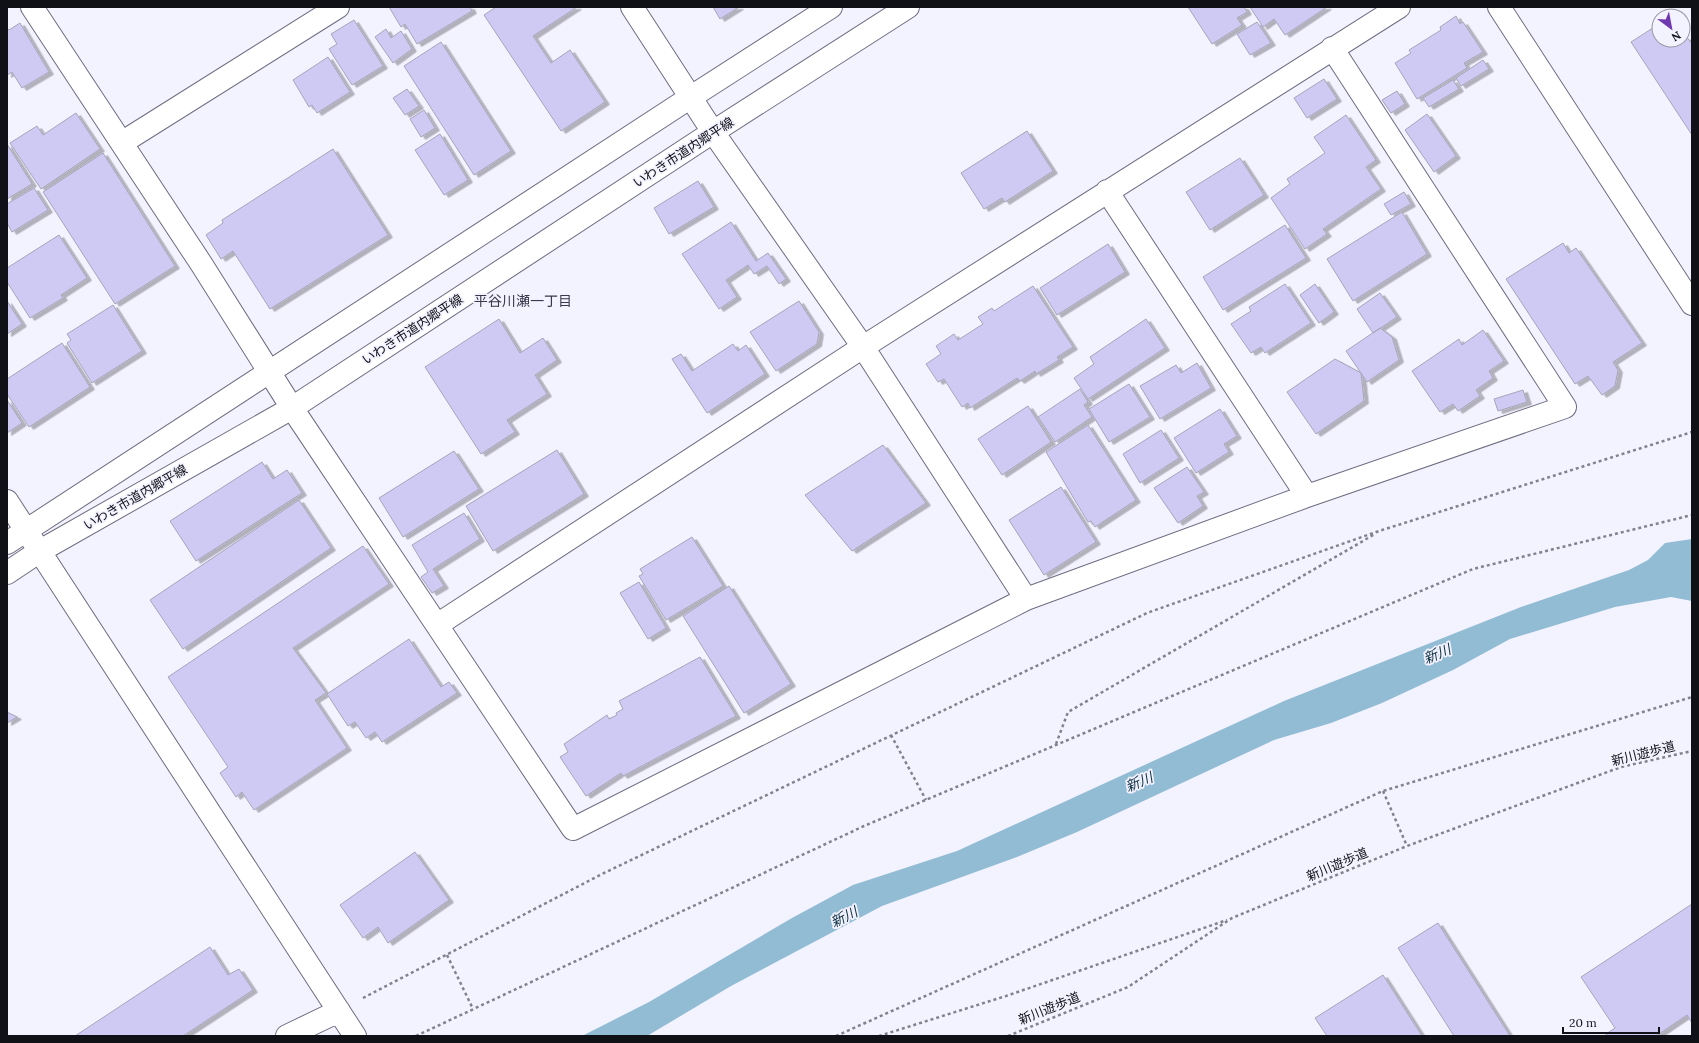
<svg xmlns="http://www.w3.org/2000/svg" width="1699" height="1043" font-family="Lora,'Noto Sans JP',serif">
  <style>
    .water { fill: #91bcd4 }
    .building { fill: #cfcaf3; stroke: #a6a4b9; filter: url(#shadow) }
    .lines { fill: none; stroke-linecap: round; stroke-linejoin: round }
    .minor-casing { stroke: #6e6c7f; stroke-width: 24 }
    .path { stroke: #82828c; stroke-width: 2.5; stroke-dasharray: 3 3; stroke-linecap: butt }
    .minor { stroke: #fff; stroke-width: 22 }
    .labels { text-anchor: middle; stroke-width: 3.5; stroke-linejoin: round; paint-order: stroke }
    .street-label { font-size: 13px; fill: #101017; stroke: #f3f2ff }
    .neighbourhood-label { font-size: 14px; fill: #3a384a; stroke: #f3f2ff }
    .water-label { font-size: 14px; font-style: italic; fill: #0c3143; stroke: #f3f2ff }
  </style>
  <defs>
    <filter id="shadow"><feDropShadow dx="4.5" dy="2.5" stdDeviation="0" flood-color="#0004"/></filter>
  </defs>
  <rect width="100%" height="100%" fill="#f3f2ff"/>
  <path class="water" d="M 1692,539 L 1692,601 L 1671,597 L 1615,607 L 1510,639 L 1453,670 L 1382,703 L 1331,723 L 1274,740 L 1077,832 L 1017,857 L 882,906 L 731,986 L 647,1036 L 582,1036 L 649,1002 L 792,918 L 853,885 L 957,851 L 1284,701 L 1521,607 L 1629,570 L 1648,560 L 1665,543 Z"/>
  <path class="building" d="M 389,7 L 470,7 L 472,11 L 417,44 L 405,24 L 401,27 Z
    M 496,7 L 577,7 L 533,36 L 551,63 L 570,50 L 605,102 L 561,131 L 484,15 Z
    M 713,7 L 739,7 L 720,19 Z
    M 1188,7 L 1244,7 L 1247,12 L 1237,18 L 1242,25 L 1212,44 Z
    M 1250,7 L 1327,7 L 1285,35 L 1274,19 L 1263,27 Z
    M 1456,16 L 1460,24 L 1463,22 L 1483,52 L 1464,63 L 1467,68 L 1417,99 L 1395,63 L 1411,53 L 1409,50 L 1441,30 L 1440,27 Z
    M 354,20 L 383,66 L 352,85 L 329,49 L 337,44 L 331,34 Z
    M 1257,22 L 1271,43 L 1250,55 L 1237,34 Z
    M 20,23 L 49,72 L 22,88 L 12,72 L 7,75 L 7,28 L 9,30 Z
    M 1659,24 L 1659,40 L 1683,40 L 1687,37 L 1692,44 L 1692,135 L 1631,42 Z
    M 386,29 L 391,38 L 401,31 L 412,49 L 393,63 L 375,37 Z
    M 441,42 L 511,151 L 474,175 L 404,66 Z
    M 328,57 L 350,92 L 317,113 L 312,105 L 309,107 L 293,80 Z
    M 1483,60 L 1489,69 L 1461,86 L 1456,78 Z
    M 1324,79 L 1337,99 L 1307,118 L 1294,98 Z
    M 1453,80 L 1459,89 L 1429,107 L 1423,98 Z
    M 407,89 L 419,106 L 405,115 L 393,98 Z
    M 1397,91 L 1405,104 L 1391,113 L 1382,100 Z
    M 424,110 L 435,128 L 421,137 L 410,119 Z
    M 76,113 L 100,149 L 41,189 L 10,143 L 37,126 L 43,135 Z
    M 1427,114 L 1456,156 L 1434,172 L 1405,130 Z
    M 1346,115 L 1376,160 L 1366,167 L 1381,189 L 1323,229 L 1327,234 L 1305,249 L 1271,198 L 1290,184 L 1287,179 L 1325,153 L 1314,137 Z
    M 1027,131 L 1053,171 L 1005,202 L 1002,198 L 984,209 L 961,173 Z
    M 440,134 L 468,180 L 444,195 L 415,150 Z
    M 7,144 L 32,184 L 7,199 Z
    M 333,149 L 388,235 L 270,309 L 233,251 L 221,259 L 206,235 L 223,223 L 222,220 Z
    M 103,153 L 175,266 L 115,304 L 43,192 Z
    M 1240,158 L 1264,195 L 1210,230 L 1186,192 Z
    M 698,181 L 714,207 L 669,234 L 654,208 Z
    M 34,188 L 48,210 L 12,232 L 7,223 L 7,204 Z
    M 1404,192 L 1411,204 L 1391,215 L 1384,204 Z
    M 1402,212 L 1427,254 L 1353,301 L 1327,259 Z
    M 731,222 L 756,261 L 768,253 L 786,279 L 779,284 L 767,266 L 754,274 L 748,265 L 726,280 L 737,297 L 719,309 L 682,254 Z
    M 1285,225 L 1306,258 L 1223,310 L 1203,277 Z
    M 59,235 L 87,278 L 61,295 L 63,298 L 30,318 L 7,282 L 7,268 Z
    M 1563,243 L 1569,253 L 1576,248 L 1642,343 L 1613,362 L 1618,370 L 1615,386 L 1602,395 L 1588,376 L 1575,384 L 1506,279 Z
    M 1108,244 L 1125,272 L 1057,315 L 1040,288 Z
    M 1285,284 L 1311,323 L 1265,353 L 1261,347 L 1251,353 L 1231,324 L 1251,311 L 1249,307 Z
    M 1315,284 L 1334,312 L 1319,323 L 1300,295 Z
    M 1033,286 L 1073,347 L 1057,357 L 1059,360 L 1036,374 L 1035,371 L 1020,381 L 1017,378 L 970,408 L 968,403 L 962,407 L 944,379 L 938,382 L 926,364 L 941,354 L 936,346 L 954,334 L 958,340 L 983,324 L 978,317 L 992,308 L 994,311 Z
    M 1380,293 L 1397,317 L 1373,333 L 1357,309 Z
    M 7,301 L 22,324 L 7,334 Z
    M 799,301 L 819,332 L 817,344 L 776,371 L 750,332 Z
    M 113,305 L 142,351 L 92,383 L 67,343 L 71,340 L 67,334 Z
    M 499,319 L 520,353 L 543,338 L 557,360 L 535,375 L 547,394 L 507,420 L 515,432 L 481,454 L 425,367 Z
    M 1146,319 L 1165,348 L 1088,399 L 1074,378 L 1094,364 L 1090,357 Z
    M 1380,328 L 1392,337 L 1399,360 L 1367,382 L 1346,351 Z
    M 1483,330 L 1504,361 L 1489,371 L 1493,378 L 1476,390 L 1480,396 L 1458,411 L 1453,404 L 1440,412 L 1412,371 L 1459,339 L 1462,345 Z
    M 62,343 L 90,387 L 29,427 L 7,394 L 7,379 Z
    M 733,344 L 738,351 L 746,345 L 765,374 L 707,413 L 672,359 L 681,354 L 692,371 Z
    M 1335,359 L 1361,373 L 1364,401 L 1316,434 L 1287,392 Z
    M 1197,363 L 1211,388 L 1160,419 L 1140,386 L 1176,365 L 1181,373 Z
    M 1129,384 L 1150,417 L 1109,442 L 1089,409 Z
    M 1080,389 L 1088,402 L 1084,405 L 1092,417 L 1055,442 L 1038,417 Z
    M 1523,390 L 1527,402 L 1498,411 L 1494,399 Z
    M 7,400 L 22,423 L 7,433 Z
    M 1028,406 L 1051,442 L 1002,475 L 978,439 Z
    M 1220,409 L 1237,436 L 1224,444 L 1229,452 L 1196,473 L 1174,438 Z
    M 1088,425 L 1136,500 L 1095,527 L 1091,521 L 1088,522 L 1046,452 Z
    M 1161,430 L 1179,458 L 1140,483 L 1123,454 Z
    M 883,445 L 926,503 L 852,551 L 805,495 Z
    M 557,450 L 584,494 L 493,551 L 466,506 Z
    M 454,451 L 479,489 L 403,537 L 379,498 Z
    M 262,462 L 273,479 L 287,470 L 302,493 L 196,561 L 170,521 Z
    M 1187,467 L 1204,492 L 1197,496 L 1203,506 L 1178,523 L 1154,488 Z
    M 1061,487 L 1096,542 L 1044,575 L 1009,520 Z
    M 299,500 L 331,548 L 183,649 L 150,600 Z
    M 464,513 L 480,539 L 433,569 L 444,586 L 432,593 L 421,577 L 428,572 L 412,545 Z
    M 692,537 L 723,586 L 666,620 L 639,576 L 643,574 L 640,569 Z
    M 363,546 L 389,584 L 293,648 L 326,693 L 315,700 L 347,748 L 254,810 L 242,792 L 236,797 L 220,773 L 228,767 L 168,677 Z
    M 639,582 L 666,628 L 648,639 L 620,593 Z
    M 729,586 L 791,684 L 744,713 L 683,616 Z
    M 409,639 L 441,687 L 449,682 L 457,693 L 382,742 L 375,732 L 366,738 L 355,722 L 348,726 L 327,694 Z
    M 700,657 L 736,716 L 623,776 L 621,773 L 586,796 L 560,757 L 568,752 L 564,744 L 607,715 L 609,719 L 617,715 L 616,713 L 623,709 L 619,701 Z
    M 7,712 L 17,717 L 7,723 Z
    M 415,852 L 449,900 L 388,943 L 378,927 L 363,938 L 340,905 Z
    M 1692,904 L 1692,1023 L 1687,1015 L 1656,1036 L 1607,1036 L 1606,1034 L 1615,1028 L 1581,977 Z
    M 1438,923 L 1510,1036 L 1454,1036 L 1398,948 Z
    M 210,947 L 228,975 L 239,969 L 253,990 L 183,1036 L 75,1036 Z
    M 1383,975 L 1422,1036 L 1327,1036 L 1315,1018 Z"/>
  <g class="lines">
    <defs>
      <path id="minor" d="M 32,7 L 202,265 L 292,408 L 573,829 L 1026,599 L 1307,496 L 1565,407 L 1332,48
        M 632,7 L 713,132 L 863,347 L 1026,599
        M 1499,7 L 1692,304
        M 123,142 L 338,7
        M 1107,191 L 1307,496
        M 7,501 L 355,1036
        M 7,543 L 691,97 L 831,7
        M 7,573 L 40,551 L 292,408 L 713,132 L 908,7
        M 437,625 L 863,347 L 1399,7
        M 287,1036 L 339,1011"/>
    </defs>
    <use href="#minor" class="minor-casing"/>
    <path class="path" d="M 891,735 L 926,800
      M 1056,744 L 1068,712 L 1375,534
      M 1383,791 L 1407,846
      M 447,955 L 473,1009
      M 363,998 L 604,873 L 1147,613 L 1379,531 L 1692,432
      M 416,1036 L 864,826 L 1473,569 L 1692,515
      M 836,1036 L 1383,791 L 1692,697
      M 879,1036 L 1006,996 L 1227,920
      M 1008,1036 L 1128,987 L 1232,918 L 1407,846 L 1621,767 L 1692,751"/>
    <use href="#minor" class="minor"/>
  </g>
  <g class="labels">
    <g class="street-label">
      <text transform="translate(683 152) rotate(-33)" y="5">いわき市道内郷平線</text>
      <text transform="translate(412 329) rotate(-33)" y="5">いわき市道内郷平線</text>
      <text transform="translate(135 497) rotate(-30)" y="5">いわき市道内郷平線</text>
      <text transform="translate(1643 753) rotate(-14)" y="5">新川遊歩道</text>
      <text transform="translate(1337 864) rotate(-23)" y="5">新川遊歩道</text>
      <text transform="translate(1049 1008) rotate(-22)" y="5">新川遊歩道</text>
    </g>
    <g class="neighbourhood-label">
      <text x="523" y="306">平谷川瀬一丁目</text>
    </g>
    <g class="water-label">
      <text transform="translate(1437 654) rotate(-23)" y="5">新川</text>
      <text transform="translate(1139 782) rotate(-23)" y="5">新川</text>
      <text transform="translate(844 917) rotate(-27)" y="5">新川</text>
    </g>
  </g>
  <rect width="1699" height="1043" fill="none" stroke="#101017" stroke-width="16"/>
  <g transform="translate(1671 28) rotate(148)"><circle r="19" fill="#f3f2ff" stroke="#9898a2"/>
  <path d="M0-3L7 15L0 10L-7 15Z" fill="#7038ae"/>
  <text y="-6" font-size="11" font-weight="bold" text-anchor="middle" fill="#101017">N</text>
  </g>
  <path d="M1563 1027v6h96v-6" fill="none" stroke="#101017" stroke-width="2"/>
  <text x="1569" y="1027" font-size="12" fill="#101017" stroke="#f3f2ff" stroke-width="3" paint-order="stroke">20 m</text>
</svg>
